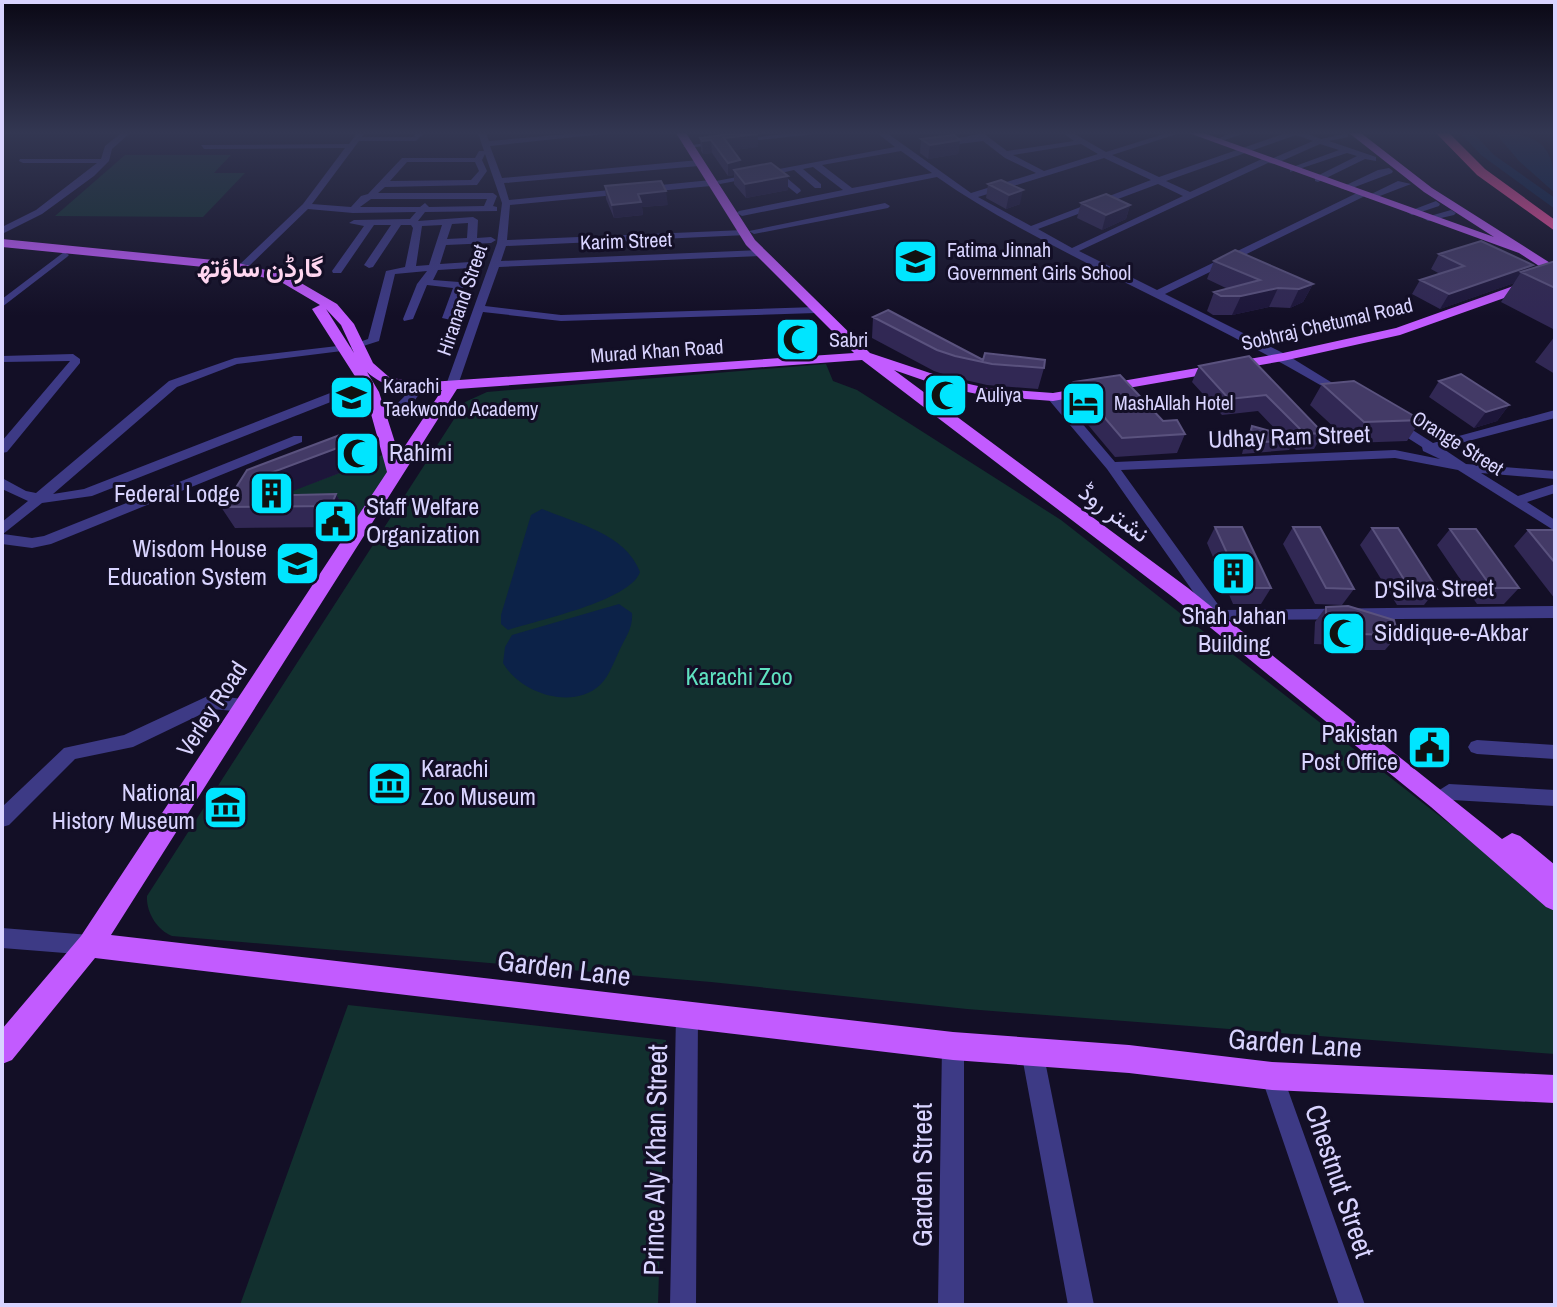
<svg xmlns="http://www.w3.org/2000/svg" width="1557" height="1307" font-family="'Archivo Narrow',Vazirmatn,sans-serif">
  <style>
    .green { fill: #12302f }
    .water { fill: #0c2248 }
    .lines { fill: none; stroke-linecap: round; stroke-linejoin: round }
    .minor { fill: #3d3a85; fill-rule: evenodd }
    .major { fill: #c25bff; fill-rule: evenodd }
    .highway { fill: #ff4fa3; fill-rule: evenodd }
    .wall { fill: #312854 }
    .shaded-wall { fill: #1d163a }
    .building { fill: #433a66; stroke: #5a527e; stroke-width: 2 }
    .labels { text-anchor: middle; stroke-width: 6; stroke-linejoin: round; paint-order: stroke }
    .far-street-label { font-size: 20px; fill: #d9d4ff; stroke: #130f26 }
    .far-poi-label { font-size: 20px; fill: #d9d4ff; stroke: #130f26; text-anchor: start }
    .street-label { font-size: 24px; fill: #d9d4ff; stroke: #130f26 }
    .poi-label { font-size: 24px; fill: #d9d4ff; stroke: #130f26; text-anchor: start }
    .park-label { font-size: 24px; fill: #5fe0c0; stroke: #130f26 }
    .far-district-label { font-size: 26px; font-weight: bold; fill: #ffd6f0; stroke: #130f26 }
    .near-street-label { font-size: 28px; fill: #d9d4ff; stroke: #130f26 }
  </style>
  <rect width="100%" height="100%" fill="#130f26"/>
  <path class="green" d="M 125,155 L 231,155 L 214,173 L 245,173 L 203,217 L 55,216 Z
    M 826,364 L 833,381 L 857,390 L 1061,520 L 1460,832 L 1555,912 L 1555,1054 L 967,1009 L 711,982 L 172,936 C 157,930 146,912 147,896 L 465,402 L 487,392 Z
    M 390,452 L 396,473 L 361,527 L 342,527 L 347,516 L 277,497 Z
    M 348,1005 L 666,1040 L 658,1305 L 240,1305 Z"/>
  <path class="water" d="M 1460,133 L 1473,133 L 1494,155 L 1555,198 L 1555,209 L 1481,155 Z
    M 1495,133 C 1541,133 1555,146 1555,193 L 1519,161 Z
    M 542,509 C 576,523 626,534 640,572 C 630,601 538,620 508,630 L 501,624 L 501,615 L 531,515 Z
    M 619,604 L 632,613 C 633,627 627,635 621,647 C 615,659 609,677 600,685 C 572,711 520,693 503,663 L 505,647 L 512,635 Z"/>
  <g class="lines">
    <path class="minor" d="M 121,133 L 130,133 L 112,149 L 109,161 L 94,176 L 42,214 L 2,234 L 2,227 L 36,210 L 97,163 L 23,163 L 19,161 L 20,159 L 101,159 L 105,146 Z
      M 357,133 L 365,133 L 362,137 L 414,137 L 416,133 L 424,133 L 416,141 L 359,141 L 312,204 L 351,207 L 361,196 L 368,194 L 402,158 L 475,158 L 479,151 L 484,151 L 478,133 L 486,133 L 489,141 L 579,133 L 613,133 L 490,146 L 502,178 L 699,160 L 703,163 L 699,166 L 504,183 L 509,200 L 711,180 L 715,183 L 711,186 L 510,205 L 507,240 L 744,230 L 747,231 L 747,235 L 506,246 L 501,261 L 761,250 L 766,253 L 761,256 L 499,267 L 485,306 L 561,315 L 816,307 L 821,310 L 816,313 L 561,321 L 483,312 L 458,385 L 456,388 L 448,388 L 446,385 L 497,243 L 502,203 L 485,154 L 482,160 L 487,171 L 477,185 L 385,187 L 378,193 L 493,193 L 497,196 L 493,206 L 497,207 L 497,211 L 425,212 L 418,221 L 473,217 L 478,220 L 477,238 L 491,237 L 496,240 L 491,243 L 446,245 L 440,264 L 470,262 L 475,265 L 470,268 L 438,270 L 433,280 L 459,282 L 464,285 L 451,320 L 442,318 L 453,288 L 427,285 L 413,319 L 404,321 L 403,319 L 417,284 L 427,271 L 395,274 L 379,341 L 357,348 L 351,345 L 368,339 L 386,271 L 405,267 L 413,228 L 411,225 L 401,225 L 373,267 L 369,268 L 364,265 L 391,225 L 374,225 L 341,273 L 333,273 L 332,271 L 364,226 L 349,223 L 354,220 L 410,219 L 416,212 L 353,213 L 308,209 L 246,269 L 237,267 L 303,204 L 345,148 L 204,149 L 201,145 L 349,144 ZM 407,162 L 475,162 L 479,171 L 471,180 L 390,181 ZM 371,199 L 487,199 L 484,206 L 429,207 L 425,203 L 420,207 L 360,207 ZM 468,223 L 467,238 L 447,239 L 452,224 ZM 442,225 L 429,265 L 416,266 L 422,226 Z
      M 792,133 L 824,133 L 687,148 L 683,146 Z
      M 877,133 L 887,133 L 971,193 L 1036,173 L 1005,158 L 983,141 L 942,146 L 939,142 L 983,133 L 1007,151 L 1074,141 L 1063,133 L 1073,133 L 1106,152 L 1167,133 L 1180,133 L 1112,155 L 1159,177 L 1286,133 L 1306,133 L 1321,139 L 1348,133 L 1348,137 L 1329,141 L 1376,157 L 1376,161 L 1365,159 L 1318,182 L 1315,181 L 1315,177 L 1357,156 L 1347,153 L 1290,172 L 1290,168 L 1339,150 L 1320,144 L 1275,164 L 1268,163 L 1079,251 L 1157,290 L 1359,192 L 1365,192 L 1365,196 L 1165,294 L 1287,355 L 1352,395 L 1346,399 L 1342,398 C 1266,352 1187,313 1108,274 C 1050,244 991,215 937,177 L 742,216 L 737,213 L 739,211 L 843,190 L 813,167 L 803,169 L 821,184 L 821,188 L 815,188 L 794,170 L 781,173 L 800,189 L 801,191 L 797,194 L 772,174 L 720,184 L 716,181 L 895,147 ZM 1296,135 L 1313,141 L 1271,159 L 1264,158 L 1190,192 L 1166,181 ZM 1081,144 L 1098,154 L 1044,171 L 1013,155 ZM 901,151 L 932,173 L 852,188 L 822,165 ZM 1104,158 L 1151,180 L 1031,226 L 978,197 ZM 1158,184 L 1183,196 L 1072,248 L 1038,229 Z
      M 1232,133 L 1245,133 L 1216,143 L 1212,141 Z
      M 1389,168 L 1393,171 L 1392,173 L 1347,190 L 1340,188 L 1378,170 Z
      M 1398,181 L 1411,184 L 1372,199 L 1365,197 Z
      M 1436,201 L 1440,204 L 1439,206 L 1412,215 L 1407,212 Z
      M 885,203 L 890,206 L 888,208 L 754,234 L 749,231 Z
      M 1451,210 L 1456,213 L 1454,215 L 1428,221 L 1423,218 Z
      M 64,252 L 69,255 L 67,257 L 2,307 L 2,299 Z
      M 346,345 L 352,348 L 350,350 L 237,364 L 177,387 L 53,494 L 84,489 L 343,388 L 351,388 L 351,394 L 92,496 L 42,503 L 3,534 L 32,538 L 44,536 L 294,436 L 302,436 L 302,442 L 51,544 L 32,548 L 2,544 L 2,522 L 28,501 L 2,489 L 2,478 L 26,491 L 36,493 L 169,381 L 235,358 Z
      M 73,354 L 80,359 L 80,363 L 7,452 L 2,453 L 2,441 L 70,361 L 2,362 L 2,356 Z
      M 416,383 L 422,387 C 416,405 396,421 377,420 L 377,414 C 394,407 404,401 412,384 Z
      M 1053,393 L 1057,394 L 1115,462 L 1395,450 L 1440,459 L 1423,451 L 1422,447 L 1389,426 L 1389,420 L 1397,420 L 1433,443 L 1555,410 L 1555,418 L 1442,448 L 1466,464 L 1555,471 L 1555,479 L 1481,473 L 1518,496 L 1555,484 L 1555,493 L 1527,502 L 1555,520 L 1555,531 L 1458,470 L 1395,458 L 1121,470 L 1222,610 L 1555,606 L 1555,618 L 1213,620 L 1107,469 L 1049,400 L 1047,397 Z
      M 210,695 L 251,700 L 253,705 L 251,710 L 245,712 L 212,709 L 133,747 L 75,759 L 9,825 L 2,827 L 2,807 L 64,748 L 124,735 Z
      M 1477,740 L 1555,745 L 1555,759 L 1477,754 L 1471,752 L 1468,747 L 1471,742 Z
      M 1449,784 L 1555,790 L 1555,806 L 1452,800 L 1439,808 L 1433,806 L 1430,800 L 1433,794 Z
      M 2,928 L 90,935 L 97,938 L 100,945 L 97,952 L 90,955 L 2,948 Z
      M 687,1005 L 695,1008 L 698,1016 L 696,1305 L 670,1305 L 676,1016 L 679,1008 Z
      M 953,1035 L 961,1038 L 964,1046 L 964,1305 L 938,1305 L 942,1046 L 945,1038 Z
      M 1032,1040 L 1040,1043 L 1043,1051 L 1094,1305 L 1068,1305 L 1021,1051 L 1024,1043 Z
      M 1272,1065 L 1280,1068 L 1283,1076 L 1365,1305 L 1339,1305 L 1261,1076 L 1264,1068 Z"/>
    <path class="major" d="M 676,133 L 686,133 L 755,240 L 870,353 L 951,380 L 987,388 L 1053,393 L 1283,353 L 1396,328 L 1550,273 L 1519,253 L 1189,133 L 1204,133 L 1494,237 L 1424,192 L 1349,133 L 1361,133 L 1432,188 L 1555,266 L 1555,280 L 1400,335 L 1283,361 L 1053,401 L 987,396 L 943,387 L 894,370 L 1188,588 L 1502,839 L 1512,833 L 1520,836 L 1555,865 L 1555,911 L 1546,907 L 1431,807 L 1174,598 L 862,360 L 457,389 L 111,935 L 953,1032 L 1129,1045 L 1272,1062 L 1555,1075 L 1555,1103 L 1272,1090 L 1129,1073 L 953,1060 L 95,958 L 12,1060 L 2,1064 L 2,1029 L 81,936 L 387,472 L 365,392 L 312,309 L 320,305 L 281,282 L 234,270 L 2,247 L 2,239 L 234,262 L 289,276 L 337,304 L 354,324 L 373,363 L 389,377 L 416,383 L 854,353 L 746,245 ZM 326,309 L 341,325 L 354,353 ZM 367,372 C 388,391 415,392 442,390 L 399,455 L 379,392 Z"/>
    <path class="highway" d="M 1436,133 L 1449,133 L 1485,169 L 1555,220 L 1555,231 L 1477,175 Z"/>
  </g>
  <path class="wall" d="M 758,134 L 758,147 L 733,150 L 740,169 L 788,176 L 788,190 L 746,198 L 734,184 L 734,175 L 728,176 L 712,153 L 703,154 L 701,151 L 700,138 Z
    M 921,139 L 960,140 L 958,154 L 928,159 L 920,153 Z
    M 1001,180 L 1020,204 L 1006,209 L 986,198 L 988,184 Z
    M 605,186 L 668,205 L 642,207 L 643,215 L 614,218 L 606,199 Z
    M 1081,203 L 1130,205 L 1126,219 L 1102,230 L 1077,218 Z
    M 1439,254 L 1530,269 L 1555,261 L 1555,330 L 1501,302 L 1514,283 L 1440,309 L 1412,294 L 1420,280 L 1440,274 L 1431,269 Z
    M 1214,261 L 1313,284 L 1303,302 L 1290,308 L 1269,307 L 1232,315 L 1213,315 L 1207,311 L 1214,292 L 1228,289 L 1207,279 Z
    M 873,317 L 983,360 L 1044,368 L 1038,389 L 987,385 L 952,377 L 934,371 L 872,338 Z
    M 1555,336 L 1555,374 L 1535,362 Z
    M 1249,356 L 1323,433 L 1314,449 L 1296,450 L 1292,446 L 1289,450 L 1242,454 L 1246,437 L 1252,426 L 1280,434 L 1258,411 L 1222,415 L 1192,382 L 1199,366 Z
    M 1439,381 L 1509,405 L 1497,421 L 1474,428 L 1429,397 Z
    M 1074,382 L 1163,421 L 1185,434 L 1177,453 L 1115,457 L 1068,401 Z
    M 1322,384 L 1421,420 L 1407,441 L 1351,443 L 1310,405 Z
    M 348,444 L 358,466 L 281,495 L 336,494 L 347,515 L 342,527 L 235,528 L 221,507 L 233,496 L 232,494 Z
    M 1215,527 L 1271,588 L 1261,604 L 1233,604 L 1207,543 Z
    M 1293,527 L 1354,589 L 1342,605 L 1315,604 L 1283,544 Z
    M 1372,528 L 1437,589 L 1424,605 L 1397,605 L 1360,545 Z
    M 1450,529 L 1519,588 L 1504,604 L 1477,604 L 1437,545 Z
    M 1528,530 L 1555,530 L 1555,599 L 1514,546 Z
    M 1326,607 L 1398,635 L 1385,650 L 1344,650 L 1337,645 L 1314,644 L 1315,622 Z"/>
  <path class="shaded-wall" d="M 758,134 L 758,147 L 725,151 L 724,138 Z
    M 711,140 L 712,153 L 703,154 L 702,141 Z
    M 960,140 L 958,154 L 928,159 L 930,145 Z
    M 740,160 L 740,173 L 734,170 L 734,175 L 728,176 L 728,163 Z
    M 788,176 L 788,190 L 746,198 L 745,184 Z
    M 1023,190 L 1020,204 L 1006,209 L 1009,195 Z
    M 666,191 L 668,205 L 642,207 L 643,215 L 614,218 L 612,205 L 638,194 Z
    M 1130,205 L 1126,219 L 1102,230 L 1106,215 Z
    M 1533,265 L 1526,275 L 1521,272 L 1514,283 L 1440,309 L 1449,294 Z
    M 1313,284 L 1303,302 L 1290,308 L 1299,289 Z
    M 1278,288 L 1269,307 L 1232,315 L 1241,296 Z
    M 1509,405 L 1497,421 L 1474,428 L 1486,412 Z
    M 348,444 L 358,466 L 277,497 L 253,496 L 265,475 Z
    M 336,494 L 347,515 L 342,527 L 331,506 Z"/>
  <path class="building" d="M 737,133 L 758,134 L 724,138 L 740,160 L 728,163 L 711,140 L 702,141 L 700,138 Z
    M 954,135 L 960,140 L 930,145 L 921,139 Z
    M 771,163 L 788,176 L 745,184 L 734,170 Z
    M 1001,180 L 1023,190 L 1009,195 L 988,184 Z
    M 661,181 L 666,191 L 638,194 L 641,202 L 612,205 L 605,186 Z
    M 1106,194 L 1130,205 L 1106,215 L 1081,203 Z
    M 1481,241 L 1533,265 L 1449,294 L 1420,280 L 1464,266 L 1439,254 Z
    M 1235,250 L 1313,284 L 1299,289 L 1278,288 L 1241,296 L 1221,296 L 1214,292 L 1260,280 L 1214,261 Z
    M 1555,261 L 1555,288 L 1521,272 Z
    M 888,310 L 983,360 L 985,353 L 1045,360 L 1044,368 L 992,364 L 955,356 L 937,350 L 873,317 Z
    M 1249,356 L 1323,433 L 1305,434 L 1266,395 L 1229,399 L 1199,366 Z
    M 1461,374 L 1509,405 L 1486,412 L 1439,381 Z
    M 1120,375 L 1163,421 L 1177,420 L 1185,434 L 1122,438 L 1074,382 Z
    M 1354,381 L 1421,420 L 1364,422 L 1322,384 Z
    M 1252,426 L 1295,438 L 1295,440 L 1248,443 Z
    M 340,435 L 348,444 L 265,475 L 253,496 L 336,494 L 331,506 L 221,507 L 221,496 L 235,496 L 232,494 L 247,470 Z
    M 1215,527 L 1242,527 L 1271,588 L 1243,588 Z
    M 1293,527 L 1320,527 L 1354,589 L 1326,588 Z
    M 1372,528 L 1398,528 L 1437,589 L 1410,589 Z
    M 1450,529 L 1476,529 L 1519,588 L 1492,588 Z
    M 1528,530 L 1555,530 L 1555,563 Z
    M 1348,606 L 1394,620 L 1398,635 L 1356,634 L 1349,629 L 1326,628 L 1326,607 Z"/>
  <linearGradient id="sky" x2="0" y2="1"><stop stop-color="#0a0815"/><stop offset="0.42" stop-color="#333752"/><stop offset="1" stop-color="#333752" stop-opacity="0"/></linearGradient>
  <rect width="1557" height="316" fill="url(#sky)"/>
  <defs>
    <symbol id="university-square" viewBox="-11 -11 22 22"><rect x="-9" y="-9" width="18" height="18" rx="4" fill="#00e5ff" stroke="#130f26"/><path d="M0-5L7-2L0 1L-7-2ZM-4 1L0 2.5L4 1V4Q0 6-4 4Z" fill="#111"/></symbol>
    <symbol id="mosque-square" viewBox="-11 -11 22 22"><rect x="-9" y="-9" width="18" height="18" rx="4" fill="#00e5ff" stroke="#130f26"/><path d="M3.5-4.9A6 6 0 1 0 3.5 4.9A5 5 0 1 1 3.5-4.9Z" fill="#111"/></symbol>
    <symbol id="school-square" viewBox="-11 -11 22 22"><rect x="-9" y="-9" width="18" height="18" rx="4" fill="#00e5ff" stroke="#130f26"/><path d="M0-5L7-2L0 1L-7-2ZM-4 1L0 2.5L4 1V4Q0 6-4 4Z" fill="#111"/></symbol>
    <symbol id="hotel-square" viewBox="-11 -11 22 22"><rect x="-9" y="-9" width="18" height="18" rx="4" fill="#00e5ff" stroke="#130f26"/><path d="M-6-4.5h1.5V1H6V5H4.5V3h-9V5H-6ZM-4 0a1.8 1.8 0 1 1 3.6 0ZM.5 0V-2.5h3Q6-2.5 6 0Z" fill="#111"/></symbol>
    <symbol id="building-square" viewBox="-11 -11 22 22"><rect x="-9" y="-9" width="18" height="18" rx="4" fill="#00e5ff" stroke="#130f26"/><path d="M-4-6H4V6H1V3H-1V6H-4ZM-2.5-4.3h1.7v1.8h-1.7ZM.8-4.3h1.7v1.8H.8ZM-2.5-1h1.7V.8h-1.7ZM.8-1h1.7V.8H.8Z" fill="#111"/></symbol>
    <symbol id="civic-square" viewBox="-11 -11 22 22"><rect x="-9" y="-9" width="18" height="18" rx="4" fill="#00e5ff" stroke="#130f26"/><path d="M-.6-6.5H3V-4.5H.6V-3L4-1V1h2V6H-6V1h2V-1L-.6-3ZM-1.2 2.5V6h2.4V2.5Z" fill="#111"/></symbol>
    <symbol id="museum-square" viewBox="-11 -11 22 22"><rect x="-9" y="-9" width="18" height="18" rx="4" fill="#00e5ff" stroke="#130f26"/><path d="M0-6L6-3V-2H-6V-3ZM-5-1h2V3h-2ZM-1-1h2V3h-2ZM3-1h2V3H3ZM-6 4H6V6H-6Z" fill="#111"/></symbol>
  </defs>
  <g fill-rule="evenodd">
    <use href="#university-square" x="890" y="236" width="51" height="51"/>
    <use href="#mosque-square" x="772" y="314" width="51" height="51"/>
    <use href="#mosque-square" x="920" y="370" width="51" height="51"/>
    <use href="#school-square" x="326" y="372" width="51" height="51"/>
    <use href="#hotel-square" x="1058" y="378" width="51" height="51"/>
    <use href="#mosque-square" x="332" y="428" width="51" height="51"/>
    <use href="#building-square" x="246" y="468" width="51" height="51"/>
    <use href="#civic-square" x="310" y="496" width="51" height="51"/>
    <use href="#school-square" x="272" y="538" width="51" height="51"/>
    <use href="#building-square" x="1208" y="548" width="51" height="51"/>
    <use href="#mosque-square" x="1318" y="608" width="51" height="51"/>
    <use href="#civic-square" x="1404" y="722" width="51" height="51"/>
    <use href="#museum-square" x="364" y="758" width="51" height="51"/>
    <use href="#museum-square" x="200" y="782" width="51" height="51"/>
  </g>
  <g class="labels">
    <g class="far-street-label">
      <text transform="translate(626 241) rotate(-2)" y="7">Karim Street</text>
      <text transform="translate(462 300) rotate(-71)" y="7">Hiranand Street</text>
      <text transform="translate(1327 324) rotate(-13)" y="7">Sobhraj Chetumal Road</text>
      <text transform="translate(657 351) rotate(-4)" y="7">Murad Khan Road</text>
      <text transform="translate(1458 443) rotate(32)" y="7">Orange Street</text>
    </g>
    <g class="far-poi-label">
      <text x="947" y="257">Fatima Jinnah<tspan x="947" dy="23">Government Girls School</tspan></text>
      <text x="829" y="347">Sabri</text>
      <text x="383" y="393">Karachi<tspan x="383" dy="23">Taekwondo Academy</tspan></text>
      <text x="976" y="402">Auliya</text>
      <text x="1114" y="410">MashAllah Hotel</text>
    </g>
    <g class="street-label">
      <text transform="translate(1289 437) rotate(-2)" y="8">Udhay Ram Street</text>
      <text transform="translate(1114 513) rotate(37)" y="8">نشتر روڈ</text>
      <text transform="translate(1434 589) rotate(-1)" y="8">D'Silva Street</text>
      <text transform="translate(212 709) rotate(-57)" y="8">Verley Road</text>
    </g>
    <g class="poi-label">
      <text x="389" y="461">Rahimi</text>
      <text x="240" y="502" text-anchor="end">Federal Lodge</text>
      <text x="366" y="515">Staff Welfare<tspan x="366" dy="28">Organization</tspan></text>
      <text x="267" y="557" text-anchor="end">Wisdom House<tspan x="267" dy="28">Education System</tspan></text>
      <text x="1234" y="624" text-anchor="middle">Shah Jahan<tspan x="1234" dy="28">Building</tspan></text>
      <text x="1374" y="641">Siddique-e-Akbar</text>
      <text x="1398" y="742" text-anchor="end">Pakistan<tspan x="1398" dy="28">Post Office</tspan></text>
      <text x="421" y="777">Karachi<tspan x="421" dy="28">Zoo Museum</tspan></text>
      <text x="195" y="801" text-anchor="end">National<tspan x="195" dy="28">History Museum</tspan></text>
    </g>
    <g class="park-label">
      <text x="739" y="685">Karachi Zoo</text>
    </g>
    <g class="far-district-label">
      <text x="260" y="277">گارڈن ساؤتھ</text>
    </g>
    <g class="near-street-label">
      <text transform="translate(564 968) rotate(7)" y="10">Garden Lane</text>
      <text transform="translate(1295 1043) rotate(4)" y="10">Garden Lane</text>
      <text transform="translate(655 1160) rotate(-89)" y="10">Prince Aly Khan Street</text>
      <text transform="translate(922 1175) rotate(-90)" y="10">Garden Street</text>
      <text transform="translate(1340 1181) rotate(71)" y="10">Chestnut Street</text>
    </g>
  </g>
  <rect width="1557" height="1307" fill="none" stroke="#d9d4ff" stroke-width="8"/>
</svg>
